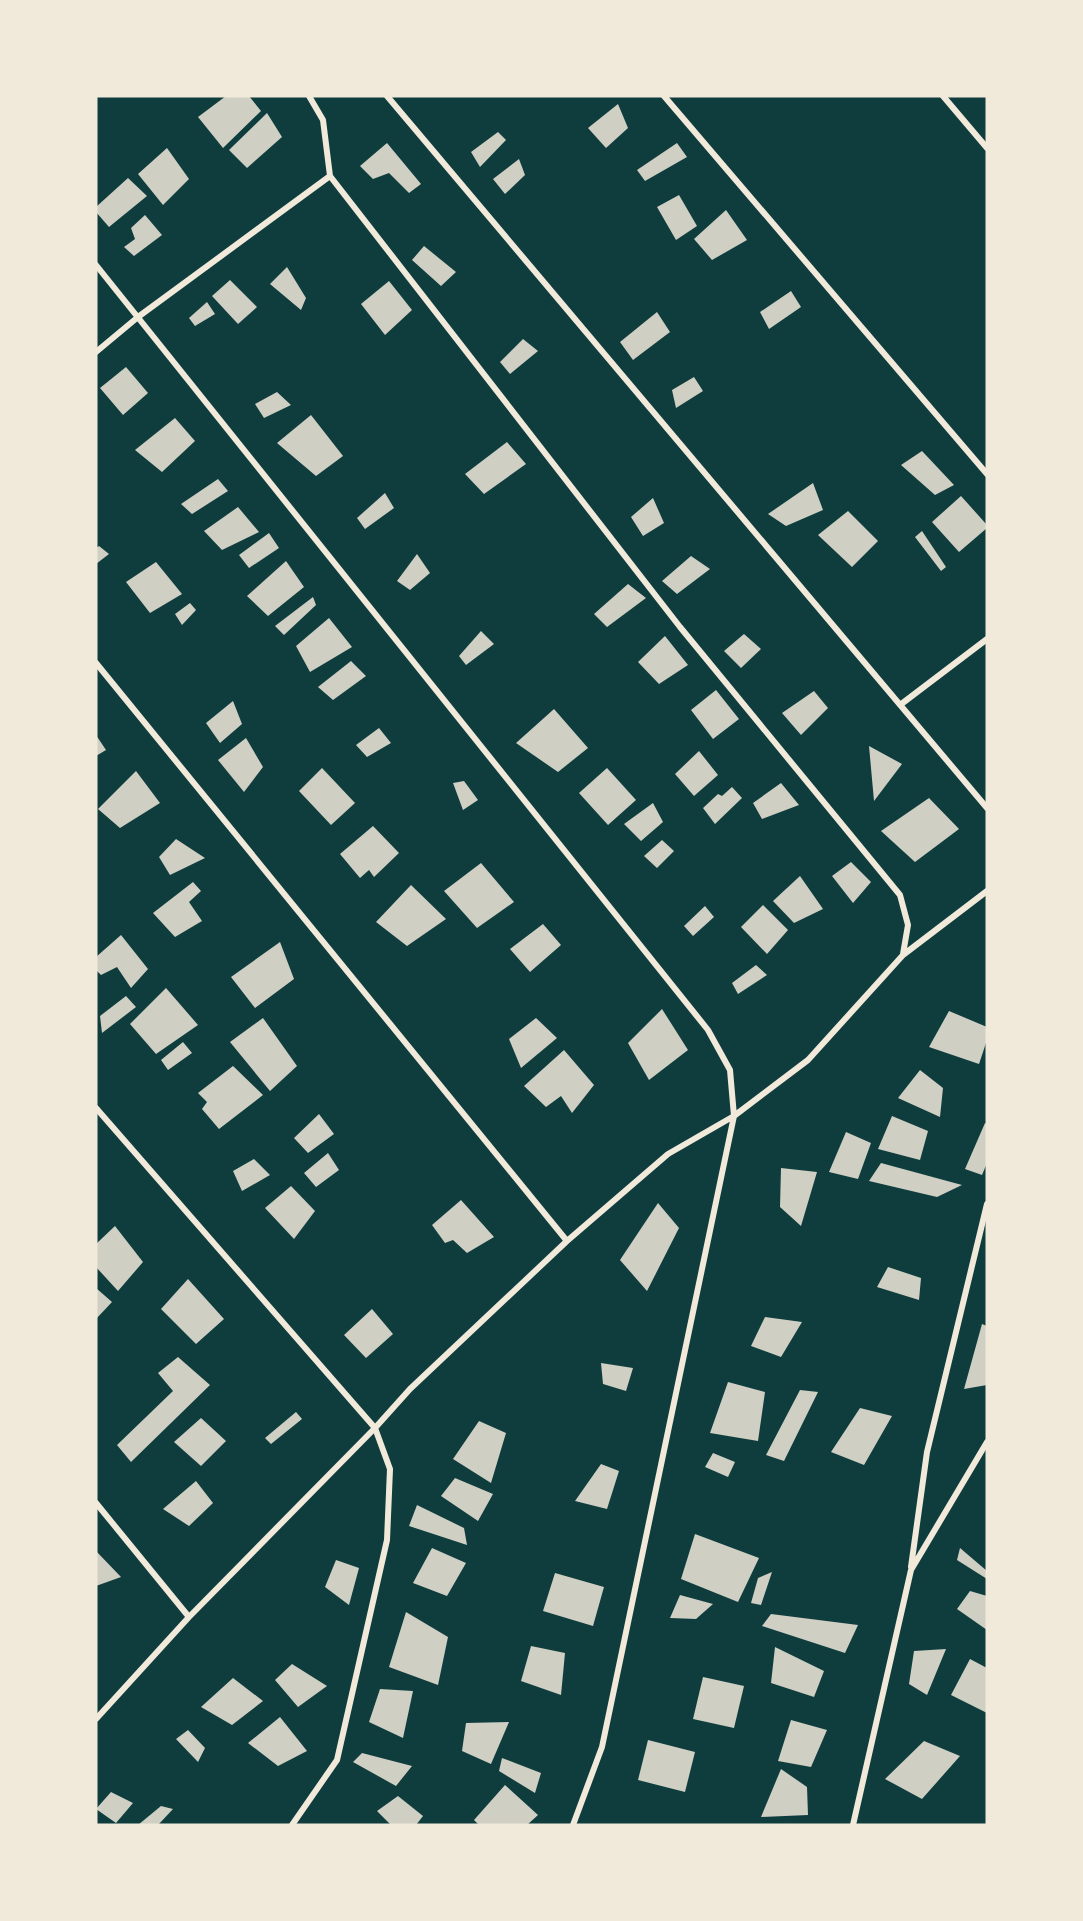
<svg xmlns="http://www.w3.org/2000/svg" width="1083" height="1921" font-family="Bitter,serif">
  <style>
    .building { fill: #cfcfc3 }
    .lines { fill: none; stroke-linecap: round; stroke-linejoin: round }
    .minor { stroke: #f1e9da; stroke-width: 6 }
  </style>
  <rect width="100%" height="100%" fill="#0f3d3e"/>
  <path class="building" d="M 226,96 L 249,96 L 261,111 L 223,148 L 198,117 Z
    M 618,104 L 628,128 L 606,148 L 588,128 Z
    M 267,113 L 282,137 L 247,168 L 229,150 Z
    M 498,132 L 506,140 L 480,167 L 471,152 Z
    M 387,143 L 421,184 L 409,193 L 389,173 L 373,179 L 360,166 Z
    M 677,143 L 687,157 L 645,181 L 637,170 Z
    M 167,148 L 189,179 L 163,205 L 138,174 Z
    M 519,159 L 525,175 L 505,194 L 493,179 Z
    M 128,178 L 147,196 L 109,227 L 96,212 L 96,207 Z
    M 679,195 L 697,226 L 676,240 L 657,207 Z
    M 726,210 L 747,240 L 712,260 L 694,239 Z
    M 145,215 L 162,235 L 134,256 L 124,247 L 135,239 L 131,228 Z
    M 424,246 L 456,272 L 441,286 L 412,260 Z
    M 287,267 L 306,298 L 301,310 L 270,284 Z
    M 230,280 L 257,307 L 238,324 L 212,296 Z
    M 389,281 L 412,310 L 385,335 L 361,304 Z
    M 791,291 L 801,307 L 769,329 L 760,312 Z
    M 207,302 L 215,314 L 195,326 L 189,318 Z
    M 657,312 L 670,332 L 633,360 L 620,342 Z
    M 523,339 L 538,351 L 510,374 L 500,362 Z
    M 126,367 L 148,393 L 123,415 L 100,388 Z
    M 694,377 L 703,391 L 676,408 L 672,390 Z
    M 277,392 L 291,405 L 264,418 L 255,404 Z
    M 311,415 L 343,456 L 316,476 L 277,443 Z
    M 175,418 L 195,441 L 162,472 L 135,450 Z
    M 507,442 L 526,464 L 484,494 L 465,474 Z
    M 922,451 L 954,485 L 935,495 L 901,465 Z
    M 218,479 L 228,491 L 192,514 L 181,504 Z
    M 813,483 L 823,510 L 786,526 L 768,514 Z
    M 385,493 L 394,508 L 365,529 L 357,518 Z
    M 961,496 L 987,525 L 987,528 L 959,552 L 932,522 Z
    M 653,498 L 664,523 L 643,536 L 631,517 Z
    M 238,507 L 259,532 L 222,550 L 204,531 Z
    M 848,511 L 878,541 L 852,567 L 818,535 Z
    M 922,531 L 946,567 L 941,571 L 915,537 Z
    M 269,533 L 279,548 L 249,568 L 239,555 Z
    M 99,546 L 109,554 L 96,564 L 96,548 Z
    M 417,554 L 430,573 L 410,590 L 397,581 Z
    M 691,556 L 710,569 L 677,594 L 662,581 Z
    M 286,561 L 304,587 L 268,616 L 247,596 Z
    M 156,562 L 182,594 L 150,613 L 126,582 Z
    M 628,584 L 646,598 L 607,627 L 594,614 Z
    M 313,597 L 316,605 L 284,635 L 275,626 Z
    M 190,603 L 196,610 L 182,625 L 175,614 Z
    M 329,618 L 352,647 L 310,672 L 296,646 Z
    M 481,631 L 494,644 L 466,665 L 459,656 Z
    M 744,634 L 761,649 L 741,668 L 724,651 Z
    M 665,636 L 688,665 L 659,684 L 638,662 Z
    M 351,661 L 366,676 L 333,700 L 318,687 Z
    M 716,690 L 739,719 L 713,739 L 691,710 Z
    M 814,691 L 828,708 L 801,735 L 782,713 Z
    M 233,701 L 242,724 L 220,743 L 206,723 Z
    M 554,709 L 588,748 L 558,772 L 516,743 Z
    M 379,728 L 391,743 L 367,757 L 356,745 Z
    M 96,735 L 106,750 L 96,756 Z
    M 246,738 L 263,767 L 244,792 L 218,760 Z
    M 869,746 L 902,764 L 874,801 Z
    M 699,751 L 718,775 L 694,796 L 675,774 Z
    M 322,768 L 355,803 L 331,825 L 299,791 Z
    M 607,768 L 636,800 L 608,825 L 579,793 Z
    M 136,771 L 160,803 L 120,828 L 98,809 Z
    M 464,781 L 478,800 L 463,810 L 453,783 Z
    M 781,783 L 799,805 L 762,819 L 753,803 Z
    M 732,787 L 742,798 L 715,824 L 703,808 L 718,794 L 722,796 Z
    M 929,798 L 959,829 L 915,862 L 881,831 Z
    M 653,803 L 663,822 L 641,841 L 624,824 Z
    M 373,826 L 399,853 L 374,877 L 369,870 L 360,878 L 340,854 Z
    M 176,839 L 205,858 L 170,875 L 159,857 Z
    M 662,840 L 674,851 L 657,868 L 644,856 Z
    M 851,862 L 871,882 L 853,903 L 832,876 Z
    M 481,863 L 514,902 L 477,928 L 444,891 Z
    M 800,876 L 823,909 L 794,923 L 773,901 Z
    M 193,882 L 201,891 L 189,902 L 202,921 L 175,937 L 153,913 Z
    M 411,885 L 446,919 L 407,946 L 376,922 Z
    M 763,905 L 788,930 L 767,954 L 741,927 Z
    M 705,906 L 714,917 L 693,936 L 684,926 Z
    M 543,924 L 561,945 L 530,972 L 510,949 Z
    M 121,935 L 148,969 L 131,988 L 117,967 L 101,975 L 96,970 L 96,957 Z
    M 280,942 L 294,979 L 255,1008 L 231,977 Z
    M 756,965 L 767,975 L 738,994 L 732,983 Z
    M 166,988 L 198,1025 L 156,1054 L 130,1024 Z
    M 126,996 L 136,1007 L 102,1033 L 100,1016 Z
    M 662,1009 L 688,1050 L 649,1080 L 628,1043 Z
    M 949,1011 L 987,1027 L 987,1040 L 979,1064 L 929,1047 Z
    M 263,1018 L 297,1066 L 270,1091 L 230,1042 Z
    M 536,1018 L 557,1038 L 521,1068 L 509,1039 Z
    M 183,1042 L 192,1053 L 168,1070 L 161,1060 Z
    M 564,1050 L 594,1085 L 572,1113 L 561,1096 L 546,1107 L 524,1086 Z
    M 233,1066 L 263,1095 L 219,1129 L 202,1109 L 207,1102 L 198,1093 Z
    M 920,1070 L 943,1088 L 940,1117 L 898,1098 Z
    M 319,1114 L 334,1134 L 308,1153 L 294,1138 Z
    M 892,1116 L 928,1131 L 920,1160 L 878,1149 Z
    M 985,1123 L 987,1124 L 987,1163 L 982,1175 L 965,1169 Z
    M 846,1132 L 871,1143 L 858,1179 L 829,1172 Z
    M 328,1153 L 339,1170 L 316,1187 L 304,1173 Z
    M 254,1159 L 270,1175 L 242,1191 L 233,1171 Z
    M 881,1163 L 962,1185 L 937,1197 L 869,1181 Z
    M 781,1168 L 817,1172 L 801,1226 L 780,1207 Z
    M 291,1186 L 315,1211 L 294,1239 L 265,1208 Z
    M 461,1200 L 494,1237 L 467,1253 L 453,1240 L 445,1243 L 432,1225 Z
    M 658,1203 L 679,1228 L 647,1291 L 620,1260 Z
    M 115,1226 L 143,1262 L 118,1291 L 96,1267 L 96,1244 Z
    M 888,1267 L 921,1278 L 919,1300 L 877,1287 Z
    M 188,1279 L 224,1319 L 196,1344 L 161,1309 Z
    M 96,1288 L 112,1302 L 96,1319 Z
    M 372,1309 L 393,1334 L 366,1358 L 344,1335 Z
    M 765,1317 L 802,1322 L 781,1357 L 751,1346 Z
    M 982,1324 L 987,1326 L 987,1385 L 964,1389 Z
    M 178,1357 L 210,1385 L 131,1462 L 117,1445 L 173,1391 L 158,1373 Z
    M 601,1363 L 633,1368 L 626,1391 L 603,1384 Z
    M 728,1382 L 765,1392 L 758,1441 L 710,1433 Z
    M 800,1390 L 818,1392 L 784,1461 L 766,1455 Z
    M 860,1408 L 892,1416 L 864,1465 L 831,1452 Z
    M 296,1412 L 302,1419 L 271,1444 L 265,1438 Z
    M 201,1418 L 226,1441 L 201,1466 L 174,1442 Z
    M 479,1421 L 506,1433 L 491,1483 L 453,1459 Z
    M 713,1453 L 735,1462 L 728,1477 L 705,1467 Z
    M 601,1464 L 619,1471 L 607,1509 L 575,1501 Z
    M 455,1478 L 493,1494 L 478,1521 L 441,1496 Z
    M 196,1481 L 213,1503 L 189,1526 L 163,1509 Z
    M 417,1505 L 464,1528 L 467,1545 L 409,1526 Z
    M 695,1534 L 759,1558 L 738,1602 L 681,1579 Z
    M 432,1548 L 466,1563 L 447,1596 L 413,1583 Z
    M 960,1548 L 987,1571 L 987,1579 L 957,1560 Z
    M 96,1551 L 121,1577 L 96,1586 Z
    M 336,1560 L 359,1568 L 349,1605 L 325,1587 Z
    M 772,1572 L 761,1605 L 751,1603 L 758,1578 Z
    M 555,1573 L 604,1587 L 593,1626 L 543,1611 Z
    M 970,1591 L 987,1596 L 987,1630 L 957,1609 Z
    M 680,1595 L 713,1604 L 696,1619 L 670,1618 Z
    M 406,1612 L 448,1637 L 438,1685 L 389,1667 Z
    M 771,1614 L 858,1625 L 845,1653 L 762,1626 Z
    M 531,1646 L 565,1653 L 561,1695 L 521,1681 Z
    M 775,1647 L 824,1671 L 814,1697 L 771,1683 Z
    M 946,1649 L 927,1695 L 909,1684 L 914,1651 Z
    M 970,1659 L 987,1668 L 987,1713 L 951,1695 Z
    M 292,1664 L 327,1686 L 298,1707 L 275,1680 Z
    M 703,1677 L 744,1686 L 734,1728 L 693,1719 Z
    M 233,1678 L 263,1701 L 232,1725 L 201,1707 Z
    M 380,1689 L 413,1691 L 403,1738 L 369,1722 Z
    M 280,1717 L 307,1751 L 278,1766 L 248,1743 Z
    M 791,1720 L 827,1730 L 811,1767 L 778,1761 Z
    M 509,1722 L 491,1764 L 462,1751 L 466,1723 Z
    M 188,1730 L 205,1748 L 198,1762 L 176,1739 Z
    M 648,1740 L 695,1752 L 685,1792 L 638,1780 Z
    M 924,1741 L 960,1756 L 922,1799 L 885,1779 Z
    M 362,1753 L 412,1766 L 396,1786 L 353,1762 Z
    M 502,1758 L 541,1773 L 535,1793 L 499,1771 Z
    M 781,1769 L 807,1787 L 808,1815 L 761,1817 Z
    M 505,1785 L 538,1815 L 527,1825 L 479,1825 L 474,1820 Z
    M 111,1792 L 133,1803 L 116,1823 L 96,1809 Z
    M 398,1796 L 423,1816 L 416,1825 L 391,1825 L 377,1811 Z
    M 161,1806 L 173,1809 L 158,1825 L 138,1825 Z"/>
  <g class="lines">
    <path class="minor" d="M 309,96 L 323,120 L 330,176
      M 387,96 L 987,808
      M 664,96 L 987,474
      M 943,96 L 987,148
      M 330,176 L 680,627 L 900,895 L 908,925 L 903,954
      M 96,265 L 708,1030 L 730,1070 L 734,1116 L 602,1747 L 573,1825
      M 96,352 L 138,317 L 330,176
      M 96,663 L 567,1241
      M 900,705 L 987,639
      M 96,1108 L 375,1428 L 390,1469 L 387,1540 L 337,1760 L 292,1825
      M 96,1503 L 189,1617
      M 911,1567 L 927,1452 L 987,1204
      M 96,1719 L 189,1617 L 375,1428 L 410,1389 L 567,1241 L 668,1154 L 734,1116 L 808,1060 L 903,955 L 987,891
      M 853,1825 L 911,1570 L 987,1442"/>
  </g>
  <rect width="1083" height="1921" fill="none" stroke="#f1e9da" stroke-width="195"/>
</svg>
